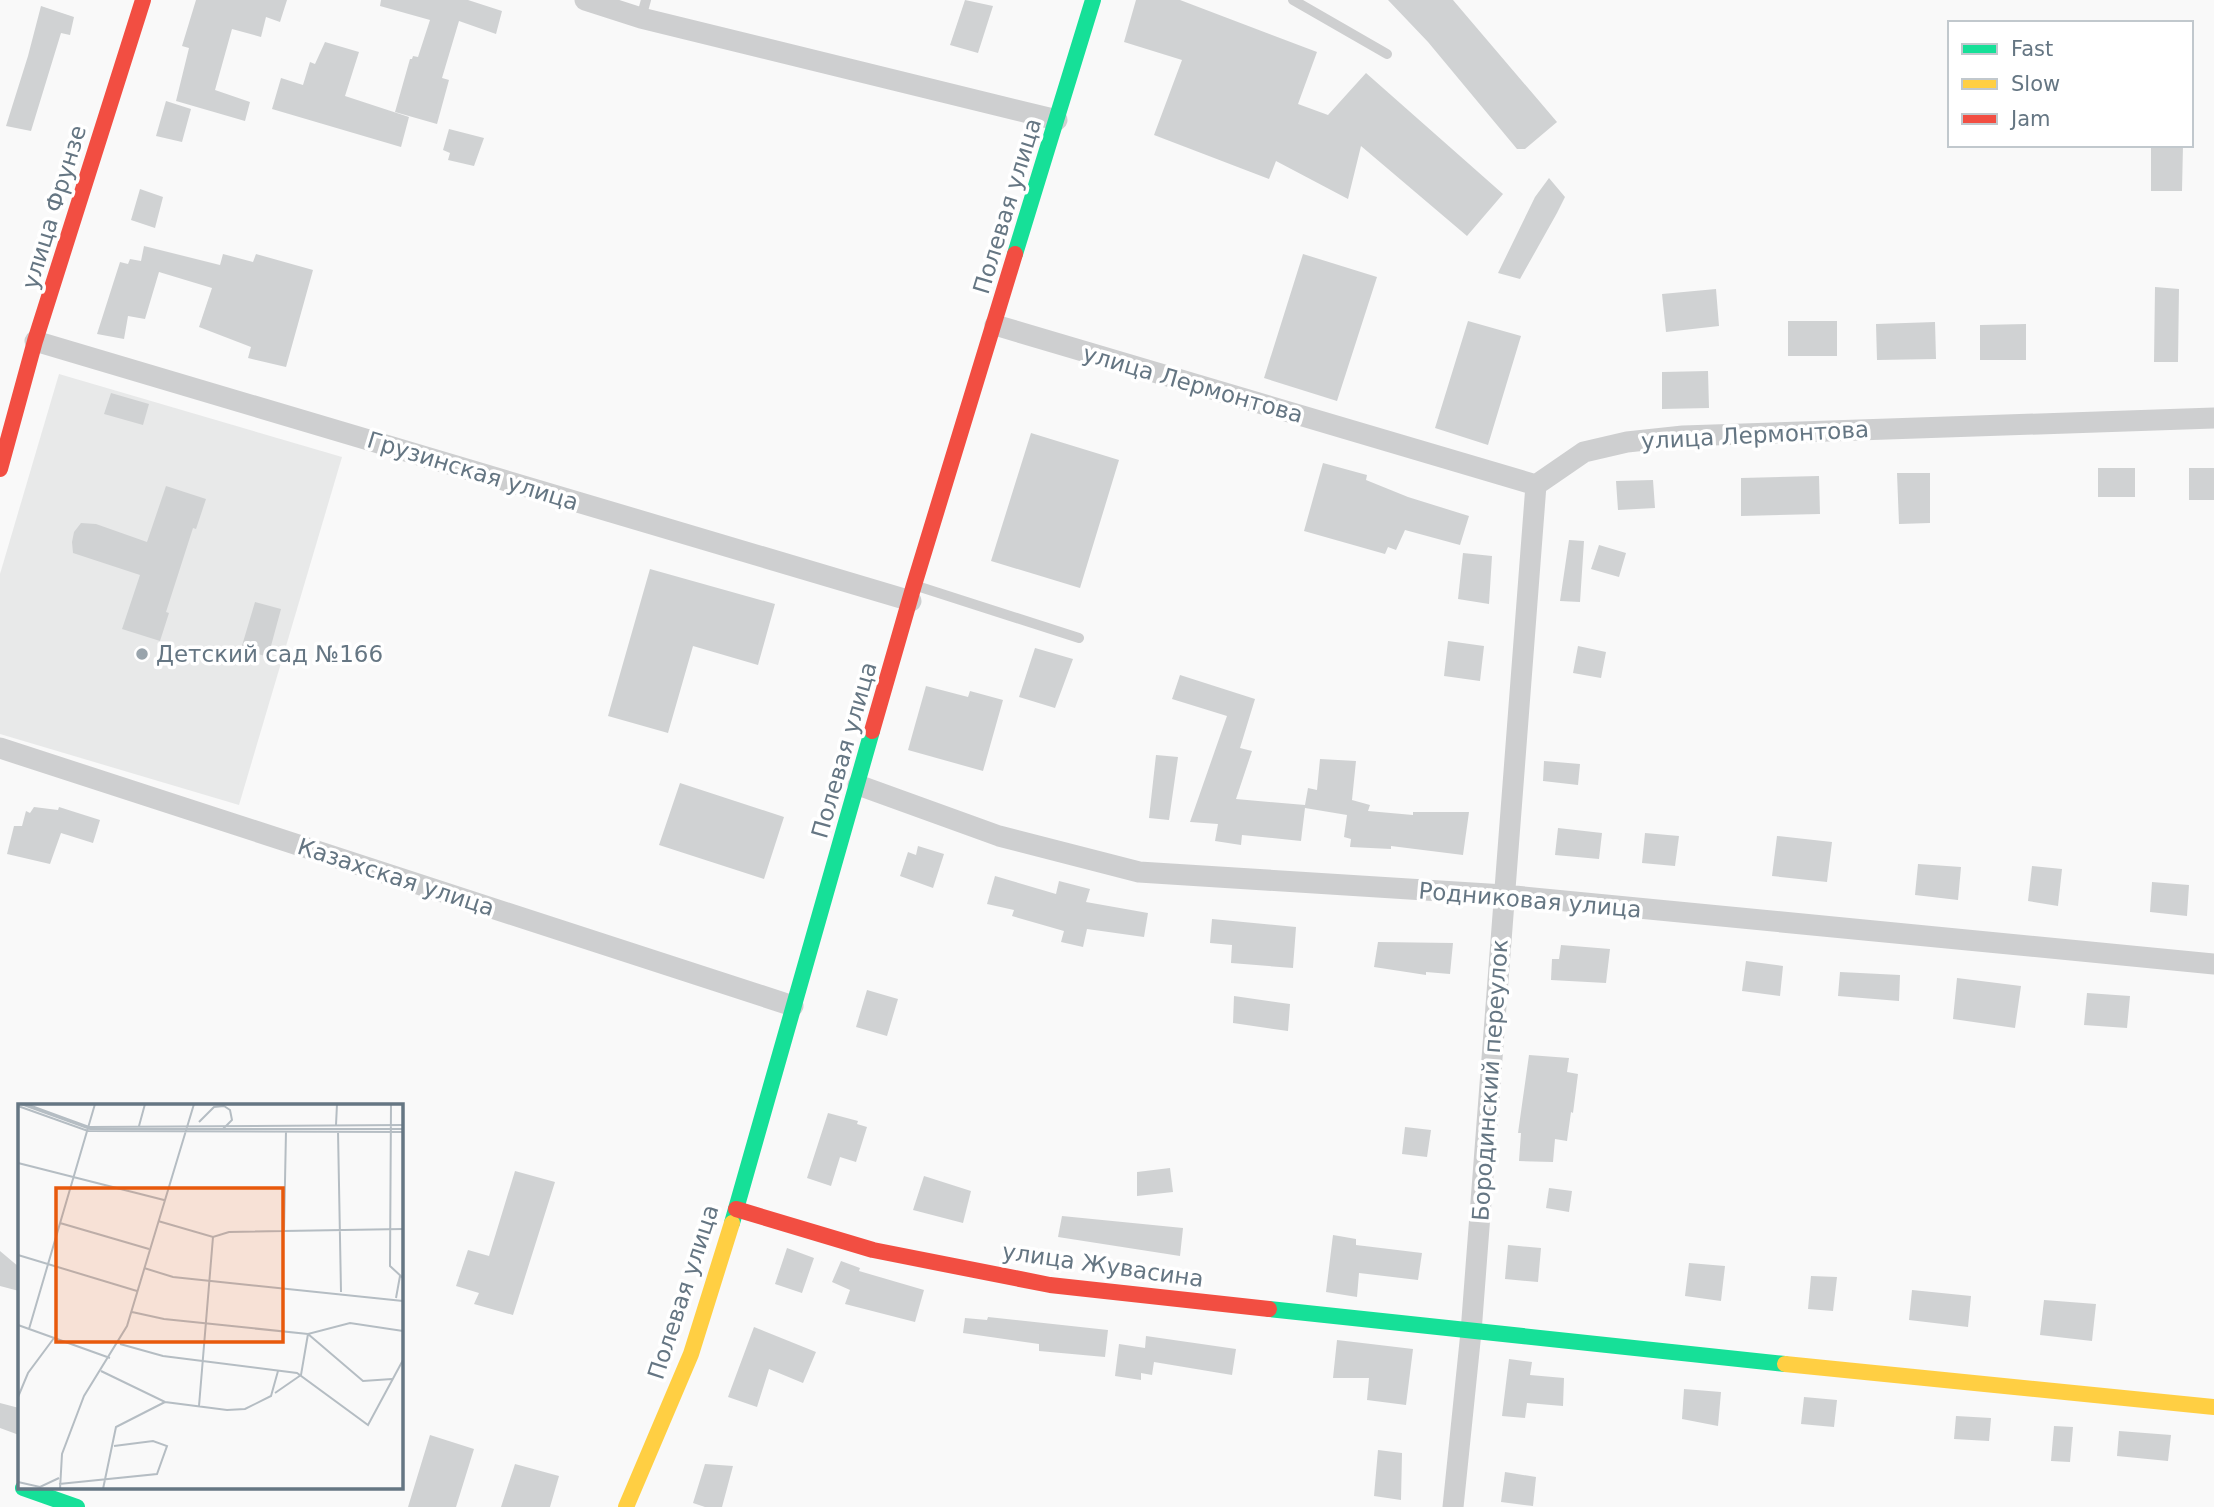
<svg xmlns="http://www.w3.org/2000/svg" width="2214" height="1507" font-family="'DejaVu Sans',sans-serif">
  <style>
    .built { fill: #e8e9e9 }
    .building { fill: #d0d2d3 }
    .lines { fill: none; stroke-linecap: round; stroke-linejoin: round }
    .lane { stroke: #cecfd0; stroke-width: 10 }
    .street { stroke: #cecfd0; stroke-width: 21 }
    .fast { stroke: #16e098; stroke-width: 16 }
    .slow { stroke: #ffcf43; stroke-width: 16 }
    .jam { stroke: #f24e42; stroke-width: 16 }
    .poi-dot { fill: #99a4ac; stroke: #fff; stroke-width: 2.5 }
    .labels { text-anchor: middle; stroke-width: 7; stroke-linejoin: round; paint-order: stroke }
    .street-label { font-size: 23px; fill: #657683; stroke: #fff }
    .poi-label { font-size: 23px; fill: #657683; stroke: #fff; text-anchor: start }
    .inset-road { fill: none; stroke: #b5bdc3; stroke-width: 2 }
    .view { fill: #e8590c; fill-opacity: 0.15; stroke: #e8590c; stroke-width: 3.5 }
    .inset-edge { fill: none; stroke: #657683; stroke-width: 3.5 }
  </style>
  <rect width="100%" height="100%" fill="#f9f9f9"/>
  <path class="built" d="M 59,374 L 342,457 L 239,805 L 0,734 L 0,574 Z"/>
  <path class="building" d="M 196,0 L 287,0 L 280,22 L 266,17 L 261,37 L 232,29 L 215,90 L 250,102 L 245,121 L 176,101 L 189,48 L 182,46 Z
    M 381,0 L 468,0 L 502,11 L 496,34 L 459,21 L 442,78 L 449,80 L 437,124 L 395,112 L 410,59 L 412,59 L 413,56 L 418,57 L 430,20 L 380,6 Z
    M 965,0 L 993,6 L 978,53 L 950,45 Z
    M 1136,0 L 1180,0 L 1317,52 L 1298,104 L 1328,115 L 1366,73 L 1503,194 L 1467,236 L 1361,146 L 1348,199 L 1276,161 L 1269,179 L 1154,135 L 1182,60 L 1124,42 Z
    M 1388,0 L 1453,0 L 1557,122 L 1525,149 L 1517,149 L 1428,42 Z
    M 41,6 L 74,17 L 70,35 L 61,33 L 31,131 L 6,126 L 28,56 Z
    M 325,42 L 359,52 L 345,96 L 409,117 L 401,147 L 272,109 L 281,78 L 303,85 L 310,62 L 315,64 Z
    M 166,101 L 191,109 L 182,142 L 156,136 Z
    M 449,129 L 484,138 L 474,166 L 448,160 L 450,153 L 443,150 Z
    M 2151,145 L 2183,145 L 2182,191 L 2151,191 Z
    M 1549,178 L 1565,197 L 1557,213 L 1520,279 L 1498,273 L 1535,197 Z
    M 140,189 L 163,197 L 155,228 L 131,220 Z
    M 144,246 L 220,265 L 223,254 L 253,262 L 256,254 L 313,270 L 286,367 L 248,358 L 251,347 L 199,327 L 212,288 L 159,272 L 145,319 L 128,316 L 124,339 L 97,334 L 120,262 L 128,264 L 130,259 L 141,261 Z
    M 1303,254 L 1377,277 L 1337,401 L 1264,378 Z
    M 2155,287 L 2179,289 L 2178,362 L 2154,362 Z
    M 1716,289 L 1719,326 L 1666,332 L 1662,294 Z
    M 1468,321 L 1521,336 L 1488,445 L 1435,428 Z
    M 1788,321 L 1837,321 L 1837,356 L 1788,356 Z
    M 1935,322 L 1936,359 L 1877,360 L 1876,324 Z
    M 2026,324 L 2026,360 L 1980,360 L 1980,325 Z
    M 1708,371 L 1709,408 L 1662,409 L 1662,372 Z
    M 111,393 L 149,404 L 143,425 L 104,414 Z
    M 1031,433 L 1119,460 L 1080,588 L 991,561 Z
    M 1323,463 L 1367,475 L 1366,480 L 1408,497 L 1469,516 L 1460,545 L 1405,530 L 1396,550 L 1388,547 L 1385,554 L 1304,531 Z
    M 2098,468 L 2135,468 L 2135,497 L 2098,497 Z
    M 2189,468 L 2214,468 L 2214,500 L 2189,500 Z
    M 1897,473 L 1930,473 L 1930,523 L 1899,524 Z
    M 1819,476 L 1820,514 L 1741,516 L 1741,478 Z
    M 1653,480 L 1655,508 L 1618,510 L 1616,481 Z
    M 166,486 L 206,499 L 196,529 L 193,528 L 166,612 L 169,613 L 160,641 L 122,629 L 140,575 L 73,553 L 72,542 L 74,532 L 81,523 L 96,524 L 147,542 Z
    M 1569,540 L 1584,541 L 1580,602 L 1560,601 Z
    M 1599,545 L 1626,553 L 1619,577 L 1591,569 Z
    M 1463,553 L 1492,556 L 1489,604 L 1458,599 Z
    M 650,569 L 775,604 L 758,665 L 693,646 L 668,733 L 608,716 Z
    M 255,602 L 281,609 L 268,657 L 241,649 Z
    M 1448,641 L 1484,646 L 1480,681 L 1444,676 Z
    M 1578,646 L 1606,652 L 1601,678 L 1573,673 Z
    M 1035,648 L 1073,659 L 1055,708 L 1019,697 Z
    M 1180,675 L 1255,699 L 1240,748 L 1252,751 L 1236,799 L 1305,805 L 1308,788 L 1317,790 L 1320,759 L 1356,761 L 1352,800 L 1370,805 L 1368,811 L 1413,815 L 1413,812 L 1469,812 L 1463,855 L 1391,846 L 1391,849 L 1350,847 L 1351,839 L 1344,837 L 1347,815 L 1305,808 L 1301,841 L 1242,835 L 1241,845 L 1215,841 L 1218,824 L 1190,822 L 1227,716 L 1172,699 Z
    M 926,686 L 968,697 L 970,691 L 1003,700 L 983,771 L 908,750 Z
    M 1156,755 L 1178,757 L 1169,820 L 1149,818 Z
    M 1544,761 L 1580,764 L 1578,785 L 1543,781 Z
    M 680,783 L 784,817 L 764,879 L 659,845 Z
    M 34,807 L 58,810 L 59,807 L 100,820 L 93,843 L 61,833 L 50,864 L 7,854 L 14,826 L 22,826 L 26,811 L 30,813 Z
    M 1558,828 L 1602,833 L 1599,859 L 1555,855 Z
    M 1645,833 L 1679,836 L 1675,866 L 1642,863 Z
    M 1777,836 L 1832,842 L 1827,882 L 1772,876 Z
    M 918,846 L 944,854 L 933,888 L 900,876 L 908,852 L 916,855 Z
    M 1918,864 L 1961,867 L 1958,900 L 1915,895 Z
    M 2032,866 L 2062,869 L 2058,906 L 2028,901 Z
    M 995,876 L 1056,894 L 1059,881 L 1090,889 L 1086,902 L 1148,913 L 1144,937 L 1087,929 L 1083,947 L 1061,942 L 1064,931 L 1012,916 L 1014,910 L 987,904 Z
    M 2152,882 L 2189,885 L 2187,916 L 2150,912 Z
    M 1212,919 L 1296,927 L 1293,968 L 1231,963 L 1232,945 L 1210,943 Z
    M 1378,942 L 1453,943 L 1450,974 L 1426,972 L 1426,975 L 1374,967 Z
    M 1561,945 L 1610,949 L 1606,983 L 1551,980 L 1552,959 L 1559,959 Z
    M 1746,961 L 1783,966 L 1780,996 L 1742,991 Z
    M 1840,972 L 1900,975 L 1899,1001 L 1838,996 Z
    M 1957,978 L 2021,986 L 2015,1028 L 1953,1019 Z
    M 867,990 L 898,999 L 887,1036 L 856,1027 Z
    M 2087,993 L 2130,996 L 2127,1028 L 2084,1025 Z
    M 1234,996 L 1290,1004 L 1288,1031 L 1233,1023 Z
    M 1529,1055 L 1569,1058 L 1567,1072 L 1578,1074 L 1573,1113 L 1571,1112 L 1567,1141 L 1555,1139 L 1553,1162 L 1519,1161 L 1521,1133 L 1518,1133 Z
    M 828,1113 L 858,1121 L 857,1124 L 867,1127 L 856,1162 L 840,1157 L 831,1186 L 807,1178 Z
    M 1405,1127 L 1431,1130 L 1427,1157 L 1402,1154 Z
    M 1170,1168 L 1173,1192 L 1137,1196 L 1137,1172 Z
    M 515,1171 L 555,1182 L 513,1315 L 474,1304 L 479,1293 L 456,1286 L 468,1250 L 489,1256 Z
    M 924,1176 L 971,1191 L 963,1223 L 913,1210 Z
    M 1549,1188 L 1572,1191 L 1569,1212 L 1546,1208 Z
    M 1062,1216 L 1183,1228 L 1180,1256 L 1058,1237 Z
    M 1333,1235 L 1356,1239 L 1356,1245 L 1422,1253 L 1418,1280 L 1359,1273 L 1357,1297 L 1326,1292 Z
    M 1508,1245 L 1541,1248 L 1538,1282 L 1505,1279 Z
    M 787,1248 L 814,1258 L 802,1293 L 775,1284 Z
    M 0,1251 L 19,1267 L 19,1291 L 0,1286 Z
    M 841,1261 L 860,1268 L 859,1271 L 924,1290 L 915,1322 L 845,1304 L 850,1290 L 832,1282 Z
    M 1689,1263 L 1725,1266 L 1721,1301 L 1685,1296 Z
    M 1811,1276 L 1837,1277 L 1833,1311 L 1808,1309 Z
    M 1912,1290 L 1971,1296 L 1968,1327 L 1909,1320 Z
    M 2044,1300 L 2096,1304 L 2092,1341 L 2040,1335 Z
    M 988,1317 L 1108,1330 L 1105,1357 L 1039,1351 L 1039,1344 L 963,1333 L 965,1318 L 987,1320 Z
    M 754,1327 L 816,1352 L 803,1383 L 769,1369 L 757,1407 L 728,1397 Z
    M 1146,1336 L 1236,1349 L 1232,1375 L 1154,1362 L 1152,1375 L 1141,1373 L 1141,1380 L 1115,1376 L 1119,1344 L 1145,1348 Z
    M 1337,1340 L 1413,1349 L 1406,1405 L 1367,1400 L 1369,1378 L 1333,1378 Z
    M 1509,1359 L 1532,1362 L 1530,1375 L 1564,1378 L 1563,1406 L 1527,1403 L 1525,1418 L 1502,1416 Z
    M 1684,1389 L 1721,1392 L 1718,1426 L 1682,1419 Z
    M 1804,1397 L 1837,1400 L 1834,1427 L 1801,1424 Z
    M 0,1403 L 19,1408 L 19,1435 L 0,1428 Z
    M 1956,1416 L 1991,1418 L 1989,1441 L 1954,1439 Z
    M 2054,1426 L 2073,1427 L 2070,1462 L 2051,1461 Z
    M 2119,1431 L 2171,1435 L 2168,1461 L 2117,1456 Z
    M 430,1435 L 474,1449 L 456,1507 L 408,1507 Z
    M 1378,1450 L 1402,1453 L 1401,1500 L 1374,1496 Z
    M 515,1464 L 559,1476 L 550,1507 L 501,1507 Z
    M 705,1464 L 733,1466 L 722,1507 L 705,1507 L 693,1503 Z
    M 1505,1472 L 1536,1477 L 1533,1506 L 1501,1502 Z"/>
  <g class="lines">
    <path class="lane" d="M 1293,0 L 1387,54
      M 641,18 L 646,0
      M 917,586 L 1079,638"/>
    <path class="street" d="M 585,0 L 641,18 L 1057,120
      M 995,325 L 1536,485 L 1584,452 L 1627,442 L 1683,436 L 2214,418
      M 35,341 L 911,601
      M 0,748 L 793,1006
      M 858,785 L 999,836 L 1139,872 L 1504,895 L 2214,964
      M 1453,1507 L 1471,1332 L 1536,485"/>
    <path class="fast" d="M 1015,254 L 1093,0
      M 732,1223 L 872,731
      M 1269,1309 L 1785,1364
      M 23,1488 L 77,1507"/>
    <path class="slow" d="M 1785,1364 L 2214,1407
      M 626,1507 L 691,1354 L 732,1223"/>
    <path class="jam" d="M 0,469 L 35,341 L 143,0
      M 872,731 L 914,585 L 1015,254
      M 736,1209 L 873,1250 L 1050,1285 L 1269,1309"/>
  </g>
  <circle class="poi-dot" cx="142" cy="654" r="7"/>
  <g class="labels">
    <g class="street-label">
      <text transform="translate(1007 206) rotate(-73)" y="8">Полевая улица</text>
      <text transform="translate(54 207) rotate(-73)" y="8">улица Фрунзе</text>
      <text transform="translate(1193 384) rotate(16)" y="8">улица Лермонтова</text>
      <text transform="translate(1755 435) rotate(-3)" y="8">улица Лермонтова</text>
      <text transform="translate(473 471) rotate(17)" y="8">Грузинская улица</text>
      <text transform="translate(844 750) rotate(-74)" y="8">Полевая улица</text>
      <text transform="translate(396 877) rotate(18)" y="8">Казахская улица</text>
      <text transform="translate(1530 900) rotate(5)" y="8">Родниковая улица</text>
      <text transform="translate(1490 1080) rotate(-86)" y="8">Бородинский переулок</text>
      <text transform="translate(1103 1265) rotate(8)" y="8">улица Жувасина</text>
      <text transform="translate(683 1292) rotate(-72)" y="8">Полевая улица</text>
    </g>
    <g class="poi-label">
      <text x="156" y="662">Детский сад №166</text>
    </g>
  </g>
  <g transform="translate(18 1104)">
    <rect width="385" height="385" fill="#f9f9f9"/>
    <path class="inset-road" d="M 3,0 L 72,25 L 385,25M 8,0 L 71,23 L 385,21M 373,0 L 372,162 L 385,174M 0,2 L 70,27 L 385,28M 181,18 L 196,3 L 206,2 L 212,6 L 214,16 L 205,25M 318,21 L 319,0M 121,22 L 127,0M 320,27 L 323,188M 0,59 L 146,96M 140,117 L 195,133 L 211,128 L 385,125M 42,119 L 131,145M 266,127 L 268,27M 0,151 L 119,187M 126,164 L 155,173 L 385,197M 378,194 L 382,172M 114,208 L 146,215 L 290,230 L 332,219 L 385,227M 0,221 L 92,254M 11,225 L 77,0M 290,230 L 345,277 L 374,275M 102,240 L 145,252 L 279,269 L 350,321 L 385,256M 83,267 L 147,298 L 209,306 L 227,305 L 253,292 L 260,267M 257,289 L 283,271 L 290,230M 0,293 L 10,269 L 36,234M 181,302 L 195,133M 0,378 L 22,383 L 41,374M 41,380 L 139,370 L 149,342 L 135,337 L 96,342M 42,385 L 44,350 L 66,292 L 109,222 L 176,0M 85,385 L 98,323 L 147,298"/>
    <path class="view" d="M 38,84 L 265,84 L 265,238 L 38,238 Z"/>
    <rect width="385" height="385" class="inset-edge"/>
  </g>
  <rect x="1948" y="21" width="245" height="126" fill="#ffffff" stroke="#c1c8cd" stroke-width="2"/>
  <rect x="1962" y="44" width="35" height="10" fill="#16e098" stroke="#c1c8cd" stroke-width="2"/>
  <text x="2011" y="56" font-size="21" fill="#657683">Fast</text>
  <rect x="1962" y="79" width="35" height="10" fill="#ffcf43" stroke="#c1c8cd" stroke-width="2"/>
  <text x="2011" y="91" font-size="21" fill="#657683">Slow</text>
  <rect x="1962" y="114" width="35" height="10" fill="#f24e42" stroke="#c1c8cd" stroke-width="2"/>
  <text x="2011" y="126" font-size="21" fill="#657683">Jam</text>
</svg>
